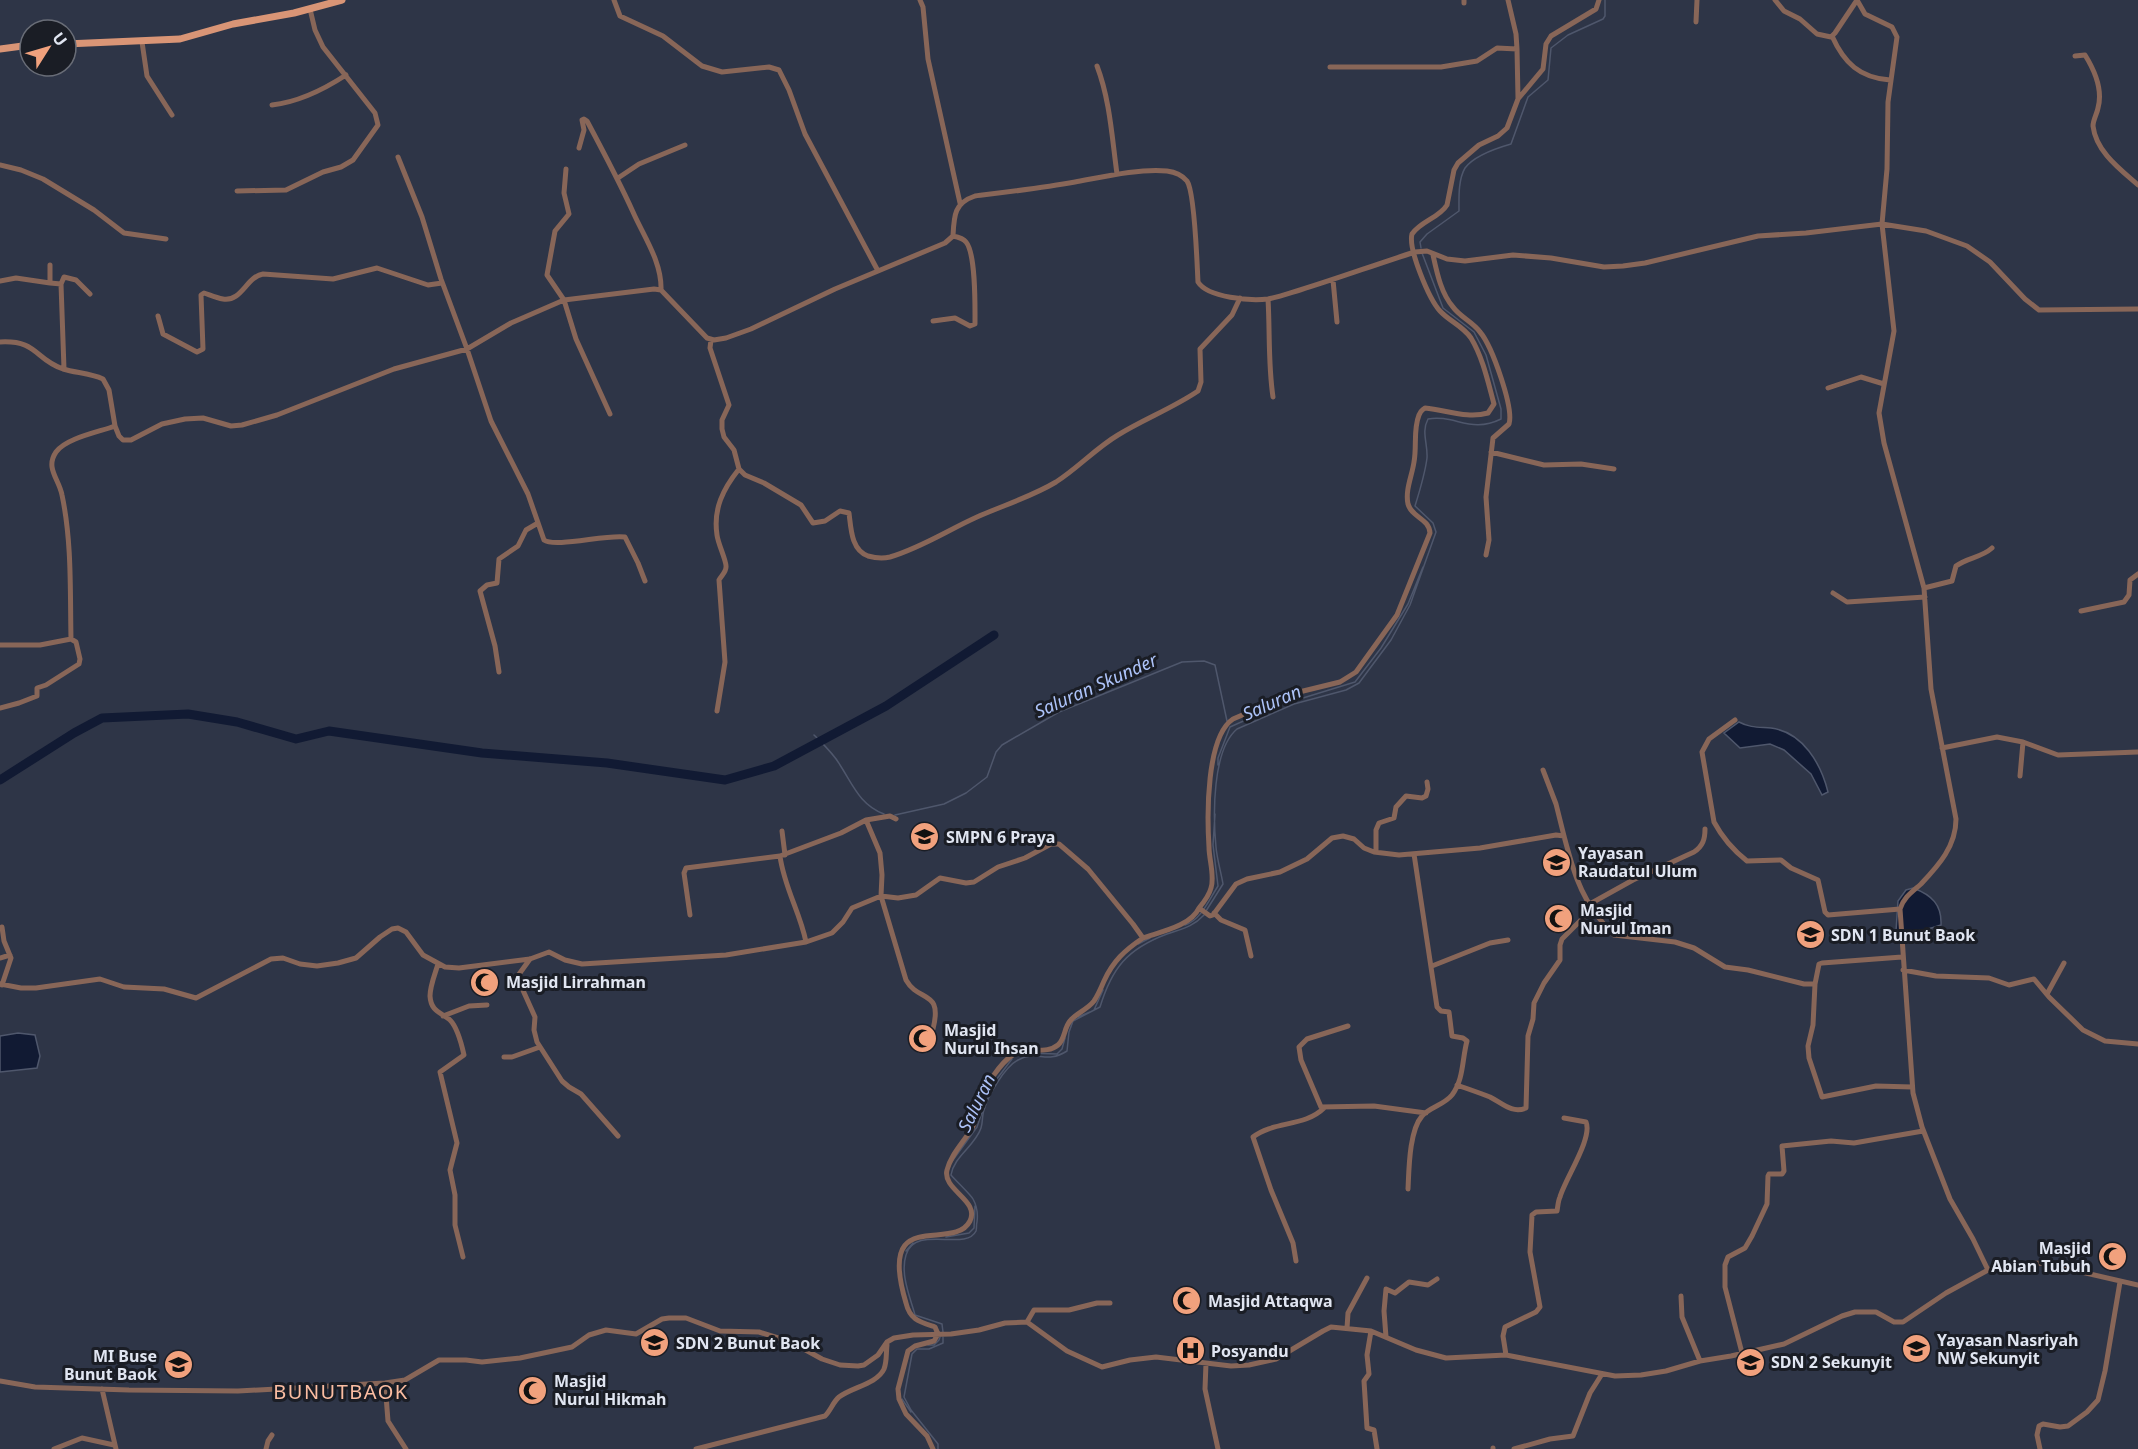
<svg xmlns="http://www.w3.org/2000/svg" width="2138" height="1449" font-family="'Noto Sans',sans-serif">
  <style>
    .water { fill: #111a33; stroke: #4f576c; stroke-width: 1.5 }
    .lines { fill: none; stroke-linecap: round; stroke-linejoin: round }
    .stream { stroke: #4f576c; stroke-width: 1.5 }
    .river { stroke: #111a33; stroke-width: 9 }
    .minor { stroke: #886658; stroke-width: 5 }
    .major { stroke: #d99576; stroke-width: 7 }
    .labels { text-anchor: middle; stroke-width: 6; stroke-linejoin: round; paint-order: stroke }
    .poi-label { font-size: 16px; font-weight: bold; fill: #e0e5f1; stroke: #1a1d25; text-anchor: start }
    .water-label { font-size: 18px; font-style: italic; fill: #adc3f9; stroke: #1a1d25 }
    .quarter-label { font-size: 20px; letter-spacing: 1.5px; fill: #fbbda2; stroke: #1a1d25 }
  </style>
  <rect width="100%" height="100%" fill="#2e3547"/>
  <path class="water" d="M 1739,722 C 1750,728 1759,727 1771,728 C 1803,732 1821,764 1828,792 L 1822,795 L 1811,774 L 1784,750 L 1770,744 L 1740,748 L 1724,733 Z
    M 1913,888 C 1932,895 1942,905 1941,925 C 1927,930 1912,933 1896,931 L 1898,901 L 1906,890 Z
    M 18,1033 L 35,1035 L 40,1056 L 37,1068 L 0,1072 L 0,1036 Z"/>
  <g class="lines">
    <path class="stream" d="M 1421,248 L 1420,242 L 1427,234 L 1459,211 C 1459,198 1458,180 1465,168 C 1474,156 1497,148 1511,144 L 1528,97 L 1548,80 L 1551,48 L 1568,35 L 1603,19 L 1605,16 L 1605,0
      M 814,735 C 823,744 834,754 840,765 C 853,785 860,805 884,814
      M 1218,765 L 1218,758 L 1230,727 L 1277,706 L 1355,682 L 1381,648 L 1408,604 L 1423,567
      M 895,815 L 944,804 L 966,793 L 987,777 L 996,752 L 1002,745 L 1059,712 L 1182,662 L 1204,661 L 1215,665 L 1227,721
      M 1206,911 L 1223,884 C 1221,872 1217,859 1216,847 C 1213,816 1212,750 1237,729 L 1294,704 L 1346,690 L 1359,683 L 1391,640 L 1410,605 L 1436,532 L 1433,523 L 1415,506 C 1420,490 1425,474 1427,458 C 1428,444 1421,432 1428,419 C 1454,414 1471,434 1501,419 L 1501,409 L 1486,355 L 1474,332 L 1443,308 L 1422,253
      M 1185,925 C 1201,920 1209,900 1218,886 L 1213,845 L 1215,814
      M 1138,944 L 1150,938
      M 1094,1010 L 1103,990
      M 1078,1017 L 1090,1012
      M 1030,1053 L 1057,1054 L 1062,1049 L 1065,1038
      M 953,1160 L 977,1127 L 985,1103 L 996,1080 L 1012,1059
      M 946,1237 L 969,1233 L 974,1228 L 975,1206
      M 906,1251 L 913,1243
      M 943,1332 L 942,1324 L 915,1315 C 910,1297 900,1274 906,1255 C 915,1224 966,1252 976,1231 C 977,1228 976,1225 977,1222 C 978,1214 977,1206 973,1199 C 970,1194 957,1182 951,1175 C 954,1156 975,1146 981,1128 C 983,1122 982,1115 984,1110 C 988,1095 1005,1067 1018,1060 C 1038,1049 1045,1065 1067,1051 L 1069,1032 L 1073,1021 L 1100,1007 C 1112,968 1127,949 1167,934 C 1181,929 1193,927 1204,915
      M 928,1345 L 934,1345 L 939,1340 L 940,1337
      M 902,1399 L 911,1412
      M 938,1449 L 938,1444 L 911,1410 L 904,1397 L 912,1354 L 917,1349 L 929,1349 L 943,1343 L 943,1337"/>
    <path class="river" d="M 0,780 L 74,733 L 102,718 L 188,714 L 237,722 L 296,739 L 329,731 L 482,753 L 607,763 L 725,780 L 774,766 L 886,706 L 994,635"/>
    <path class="minor" d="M 614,0 L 620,16 L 663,36 L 702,66 L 722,72 L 769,67 L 779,70 L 789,90 L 805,134 L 878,271
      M 920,0 L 923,7 L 928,59 L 960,203
      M 1464,0 L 1464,3
      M 1775,0 L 1784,11 L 1800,19 L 1817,34 L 1831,37 L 1835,33 L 1857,0
      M 1857,0 L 1865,14 L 1892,27 L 1897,37 L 1888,102 L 1887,169 L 1882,224 L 1894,331 L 1879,413 L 1884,443 L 1924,588 L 1931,689 L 1956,819 C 1956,846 1939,865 1921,884 C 1912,892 1904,897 1900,909 L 1913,1093 L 1922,1127 L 1950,1199 L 1973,1239 L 1988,1270
      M 1696,22 L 1697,0
      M 1832,36 C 1844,63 1860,78 1890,80
      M 142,42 L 147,76 L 172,115
      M 1517,49 L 1518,98
      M 2075,56 L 2085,55 C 2095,71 2103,90 2098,108 C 2097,114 2093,120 2093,126 C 2096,152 2121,170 2138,185
      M 1097,66 C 1110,100 1112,138 1117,174
      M 1330,67 L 1441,67 L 1477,61 L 1497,48 L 1517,49 L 1516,34 L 1508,0
      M 272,105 C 299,102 323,90 346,75
      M 579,148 L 584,130 L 582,120 L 584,119 L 587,121 C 603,151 619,181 633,212 C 644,237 662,262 661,290
      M 398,157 L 422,217 L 441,279 L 467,349 L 491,421 L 528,494 L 544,540 C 555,548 607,534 625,537 L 638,563 L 645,581
      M 0,165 L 21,170 L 43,179 L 94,210 L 124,233 L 166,239
      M 566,169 L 564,193 L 569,214 L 555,231 L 547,275 L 564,300 L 576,339 L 610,414
      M 618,178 L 639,164 L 685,145
      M 237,191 L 286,190 L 323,172 L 341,167 L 353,160 L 378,125 L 375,113 L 323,47 L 315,30 L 310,9
      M 1433,255 C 1437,273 1441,293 1453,307 C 1460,317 1473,322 1480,332 C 1492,346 1514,408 1509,424 L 1493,438 L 1486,497 L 1489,540 L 1486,555
      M 50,265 L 50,283 L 61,284 L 64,369
      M 1333,280 L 1337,322
      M 0,281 L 16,278 L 50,283
      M 61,284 L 64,277 L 76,280 L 90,294
      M 1268,299 C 1270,332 1268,364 1273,397
      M 158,316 L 163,334 L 197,352 L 203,349 L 201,295 L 204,293 C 210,295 216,298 223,299 C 242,302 246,277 263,274 L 333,279 L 377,268 L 428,285 L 442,283
      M 933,321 L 955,318 L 970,326 L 975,324 C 975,307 976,254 966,242 C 963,238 958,237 953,236
      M 711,340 L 710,348 L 729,405 L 722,420 L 722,429 L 724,437 L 734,450 L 739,469 L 745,475 L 764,483 L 801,505 L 813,523 L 825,521 L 840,511 L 849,513 C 851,528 851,550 868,556 C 875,558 882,559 890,557 C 921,548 948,530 977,517 C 1004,505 1031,497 1056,482 C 1078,468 1096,448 1118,435 C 1144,419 1173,408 1198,391 L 1201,382 L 1200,349 L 1232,315 L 1240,298
      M 0,342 C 38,340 34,359 63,369 C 76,373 90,373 103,379 L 109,390 L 115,426 L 119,436 L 123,440 L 131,440 L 162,424 L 185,419 L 203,418 L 231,426 L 242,425 L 277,415 L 394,369 L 467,349 L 511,323 L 564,300 L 654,289 L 661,290 L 707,338 L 714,340 L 726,338 L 751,329 L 835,289 L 945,243 L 953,236 C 954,216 954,203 975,196 C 1008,192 1042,188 1075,182 C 1102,177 1141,168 1167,171 C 1175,172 1182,175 1187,181 C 1195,192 1197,265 1198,282 C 1208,298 1251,301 1268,299 C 1279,297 1290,293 1300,290 C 1339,278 1377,264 1415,252 L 1427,251 L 1447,259 L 1465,261 L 1513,255 L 1551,258 L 1604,267 L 1623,266 L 1645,263 L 1758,236 L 1806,233 L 1882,224 L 1926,231 L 1967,246 L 1990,262 L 2025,299 L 2039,310 L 2138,309
      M 1828,388 L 1861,377 L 1884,384
      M 1491,452 L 1544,465 L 1581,464 L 1614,469
      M 1924,588 L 1952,581 L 1956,566 C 1968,557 1981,558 1992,548
      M 1833,593 L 1847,602 L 1925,597
      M 2081,611 L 2124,602 L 2129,595 L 2130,580 L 2138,574
      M 0,645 L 40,645 L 71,639
      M 499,672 L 495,646 L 480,591 L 487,585 L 497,583 L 499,559 L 518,546 L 526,530 L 538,523
      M 0,708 L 19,703 L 37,696 L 37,688 L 46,685 L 79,664 L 80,659 L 76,642 L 71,639 C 70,592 72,542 62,495 C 59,479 45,468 56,452 C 66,438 99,432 115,426
      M 717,711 L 725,662 L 719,580 C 722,575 726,572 726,567 C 727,562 718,544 717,535 C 713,509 723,489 739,469
      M 1735,720 L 1709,739 L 1702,752 L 1714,822 C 1722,837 1733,850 1747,861 L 1781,860 L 1791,868 L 1818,880 L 1825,912 L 1828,915 L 1900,909
      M 1942,748 L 1997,737 L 2023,742 L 2058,755 L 2138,752
      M 1543,770 L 1556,804 L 1564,836
      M 2020,776 L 2023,742
      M 866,820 L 880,853 L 882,875 L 881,896 L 906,980 C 919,1003 943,989 933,1029
      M 782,831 L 785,855
      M 1376,852 L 1376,830 L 1379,823 L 1394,818 L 1396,807 L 1406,796 L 1422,798 L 1426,796 L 1428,789 L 1427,782
      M 1588,905 L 1633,880 L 1694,852 C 1703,846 1705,839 1705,829
      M 1199,908 C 1204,902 1209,896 1211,888 C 1215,876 1209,860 1209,847 C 1207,816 1206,737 1233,719 L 1291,694 L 1340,682 L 1356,672 L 1397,615 L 1430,533 C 1429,518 1412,518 1408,504 C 1405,490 1412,476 1414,462 C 1417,446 1413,430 1419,415 C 1421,410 1421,411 1425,408 C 1447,410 1467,419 1488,413 L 1494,404 C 1488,382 1483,358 1471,338 C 1463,326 1449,321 1440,311 C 1429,299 1408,249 1412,234 C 1421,221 1439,218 1447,205 L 1454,170 L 1458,163 L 1479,145 L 1498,136 L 1507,128 L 1518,99 L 1543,69 L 1546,44 L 1551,36 L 1596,9 L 1599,0
      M 1214,913 L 1221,920 L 1245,930 L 1251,956
      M 690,915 L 684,873 L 686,868 L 780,856
      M 2,927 L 4,941 L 11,958 L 2,985
      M 1143,938 C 1160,932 1191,926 1199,908 L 1210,916 L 1213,915 L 1236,884 L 1247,879 L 1280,872 L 1307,859 L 1332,838 L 1343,836 L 1354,839 L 1364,848 L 1374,852 L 1399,855 L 1480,848 L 1556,835 L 1564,836 C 1572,866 1579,893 1599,918 C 1604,924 1608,930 1614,935 L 1675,942 L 1694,948 L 1725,967 L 1748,970 L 1804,984 L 1815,984 L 1819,964 L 1822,963 L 1902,957
      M 806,942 C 800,912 784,887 780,856 L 841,833 L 866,820 L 890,816 L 896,819
      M 0,958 L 10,955
      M 530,959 L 517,977 L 535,1017 L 534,1030 L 537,1042 L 562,1081 L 569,1087 L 581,1094 L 618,1136
      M 438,964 C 435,974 430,986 430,996 C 431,1012 441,1012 450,1020 C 457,1027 462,1046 464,1055 L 440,1072 L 457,1143 L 450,1170 L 455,1195 L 455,1225 L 463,1257
      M 1432,966 L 1490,943 L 1508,940
      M 1903,970 L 1936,976 L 1989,978 L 2009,985 L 2034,979 L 2049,997 L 2083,1030 L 2105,1041 L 2138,1044
      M 0,984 L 21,988 L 36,988 L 100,979 L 124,987 L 164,989 L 196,998 L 271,959 L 283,958 L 300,964 L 317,966 L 338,963 L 356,958 L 380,937 L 392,929 L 398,928 L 406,932 L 423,955 L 445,967 L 459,968 L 530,959 L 549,952 L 565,960 L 582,964 L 726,955 L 806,942 L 832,933 L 843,922 L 852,908 L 881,896 L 898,898 L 916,895 L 940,878 L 966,883 L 974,882 L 998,867 L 1025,858 L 1051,844 L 1059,844 L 1088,869 L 1133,924 L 1143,938 C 1125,950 1113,961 1104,981 C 1101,988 1098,995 1094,1001 C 1087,1010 1076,1013 1070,1021 C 1064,1028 1065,1039 1058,1045 C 1046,1055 1027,1046 1014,1054 C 1000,1063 985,1086 980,1102 C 977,1110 977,1120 972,1128 C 964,1142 951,1154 947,1170 C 942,1190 980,1200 970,1221 C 953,1254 876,1203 906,1303 C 910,1320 920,1322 935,1327 L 938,1334 L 934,1341 L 915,1346 L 908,1351 L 898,1389 L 899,1399 L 906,1414 L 927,1436 L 933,1449
      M 1815,984 L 1813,1025 L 1808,1046 L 1809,1058 L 1822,1097 L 1876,1086 L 1912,1087
      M 2047,994 L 2064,963
      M 443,1016 L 469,1006 L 487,1005
      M 1348,1026 L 1307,1039 L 1299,1047 L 1301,1060 L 1321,1107 L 1374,1106 L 1426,1113
      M 504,1057 L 512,1057 L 540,1047
      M 1457,1085 C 1468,1089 1480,1093 1490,1097 C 1502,1103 1512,1114 1526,1108 L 1528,1036 L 1533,1019 L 1534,1003 L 1544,983 L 1560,960 L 1560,945 L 1562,939 L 1592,909
      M 1408,1189 C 1409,1170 1409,1131 1422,1116 C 1430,1107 1444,1105 1452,1095 C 1464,1079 1462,1059 1467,1041 L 1463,1038 L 1452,1036 L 1449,1012 L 1441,1011 L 1437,1007 L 1414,854
      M 1296,1261 L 1293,1243 L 1271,1190 L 1253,1137 C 1273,1121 1305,1127 1324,1108
      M 1681,1296 L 1682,1317 L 1700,1361
      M 1027,1322 L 1034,1310 L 1069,1310 L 1097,1303 L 1110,1303
      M 1347,1328 L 1348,1313 L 1367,1278
      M 1371,1331 L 1367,1355 L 1369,1374 L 1364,1381 L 1367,1428 L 1374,1430 L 1377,1449
      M 1386,1337 L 1384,1311 L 1386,1289 L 1395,1293 L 1409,1282 L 1428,1285 L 1437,1279
      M 1742,1353 L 1725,1287 L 1725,1265 L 1728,1257 L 1745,1248 L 1752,1236 L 1767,1204 L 1768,1176 L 1769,1174 L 1782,1174 L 1784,1171 L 1782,1146 L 1831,1141 L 1854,1143 L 1923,1131
      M 1506,1355 L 1503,1336 L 1505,1327 L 1536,1312 L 1540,1307 L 1530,1252 L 1532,1215 L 1536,1212 L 1557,1211 C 1558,1206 1558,1201 1560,1197 C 1565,1179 1593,1138 1586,1122 L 1564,1118
      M 1206,1363 L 1205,1389 L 1218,1449
      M 0,1381 L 35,1387 L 129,1390 L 238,1391 L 385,1383 L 405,1380 L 439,1360 L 466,1360 L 482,1362 L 520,1358 L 572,1347 L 589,1335 L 606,1330 L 636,1334 L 662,1319 L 669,1318 L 686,1318 L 720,1331 L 759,1332 L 791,1342 L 822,1359 L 840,1365 L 858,1366 L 864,1365 L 878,1355 L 887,1342 L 894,1338 L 913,1335 L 951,1334 L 979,1330 L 1005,1323 L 1027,1322 L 1067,1351 L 1102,1367 L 1130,1360 L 1156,1357 L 1231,1366 L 1249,1365 L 1276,1359 L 1323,1331 L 1331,1327 L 1371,1331 L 1416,1350 L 1446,1358 L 1506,1355 L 1615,1376 L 1641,1375 L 1666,1371 L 1700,1361 L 1731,1356 L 1784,1344 L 1842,1316 L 1855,1312 L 1876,1312 L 1894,1322 L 1903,1322 L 1946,1293 L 1988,1270 L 2001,1265 L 2042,1263 L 2138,1285
      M 385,1383 L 388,1421 L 406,1449
      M 102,1389 L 116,1449
      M 1493,1448 L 1493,1449
      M 54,1449 L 82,1438 L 114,1445
      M 266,1449 L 268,1441 L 272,1435
      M 696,1449 L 825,1416 C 831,1410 833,1402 839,1397 C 852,1387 877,1384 884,1369 C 887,1362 886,1352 887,1345
      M 1514,1449 L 1550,1439 L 1573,1436 L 1590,1393 L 1602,1374
      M 2040,1449 L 2037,1435 L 2039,1426 L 2043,1424 L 2060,1427 L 2068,1426 L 2087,1412 L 2098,1400 L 2105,1371 L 2120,1282"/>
    <path class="major" d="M 66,44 L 180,39 L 233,24 L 294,13 L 342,0
      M 0,49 L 30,45"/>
  </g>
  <defs>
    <symbol id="school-disc" viewBox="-11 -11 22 22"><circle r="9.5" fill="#f1a17d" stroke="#1a1d25"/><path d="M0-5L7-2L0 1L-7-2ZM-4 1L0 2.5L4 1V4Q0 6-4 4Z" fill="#111"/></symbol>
    <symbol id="mosque-disc" viewBox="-11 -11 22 22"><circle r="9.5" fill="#f1a17d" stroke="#1a1d25"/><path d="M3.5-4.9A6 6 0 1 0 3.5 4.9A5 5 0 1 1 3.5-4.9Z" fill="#111"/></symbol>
    <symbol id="hospital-disc" viewBox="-11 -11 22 22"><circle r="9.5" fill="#f1a17d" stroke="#1a1d25"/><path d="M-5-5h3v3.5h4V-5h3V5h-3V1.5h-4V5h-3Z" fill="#111"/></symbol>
  </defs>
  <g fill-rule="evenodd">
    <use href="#school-disc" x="908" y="820" width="33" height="33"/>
    <use href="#school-disc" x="1540" y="846" width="33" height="33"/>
    <use href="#mosque-disc" x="1542" y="902" width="33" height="33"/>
    <use href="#school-disc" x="1794" y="918" width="33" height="33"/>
    <use href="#mosque-disc" x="468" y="966" width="33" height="33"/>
    <use href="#mosque-disc" x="906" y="1022" width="33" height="33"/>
    <use href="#mosque-disc" x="2096" y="1240" width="33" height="33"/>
    <use href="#mosque-disc" x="1170" y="1284" width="33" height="33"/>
    <use href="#school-disc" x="638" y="1326" width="33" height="33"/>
    <use href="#school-disc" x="1900" y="1332" width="33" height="33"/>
    <use href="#hospital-disc" x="1174" y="1334" width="33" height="33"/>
    <use href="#school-disc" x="1734" y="1346" width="33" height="33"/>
    <use href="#school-disc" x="162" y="1348" width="33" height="33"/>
    <use href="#mosque-disc" x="516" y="1374" width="33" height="33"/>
  </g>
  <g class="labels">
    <g class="poi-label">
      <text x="946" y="843">SMPN 6 Praya</text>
      <text x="1578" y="859">Yayasan<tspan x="1578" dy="18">Raudatul Ulum</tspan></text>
      <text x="1580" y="916">Masjid<tspan x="1580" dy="18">Nurul Iman</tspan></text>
      <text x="1831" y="941">SDN 1 Bunut Baok</text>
      <text x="506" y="988">Masjid Lirrahman</text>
      <text x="944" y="1036">Masjid<tspan x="944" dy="18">Nurul Ihsan</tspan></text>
      <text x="2091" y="1254" text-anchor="end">Masjid<tspan x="2091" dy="18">Abian Tubuh</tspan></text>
      <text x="1208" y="1307">Masjid Attaqwa</text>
      <text x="1937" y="1346">Yayasan Nasriyah<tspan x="1937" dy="18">NW Sekunyit</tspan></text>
      <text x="676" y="1349">SDN 2 Bunut Baok</text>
      <text x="1211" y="1357">Posyandu</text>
      <text x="157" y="1362" text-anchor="end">MI Buse<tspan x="157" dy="18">Bunut Baok</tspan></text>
      <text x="1771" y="1368">SDN 2 Sekunyit</text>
      <text x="554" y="1387">Masjid<tspan x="554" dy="18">Nurul Hikmah</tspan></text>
    </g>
    <g class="water-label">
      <text transform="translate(1096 686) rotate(-24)" y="6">Saluran Skunder</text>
      <text transform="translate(1272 703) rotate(-24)" y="6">Saluran</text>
      <text transform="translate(977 1103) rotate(-64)" y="6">Saluran</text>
    </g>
    <g class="quarter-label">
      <text x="341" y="1399">BUNUTBAOK</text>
    </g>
  </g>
  <g transform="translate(48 48) rotate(53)"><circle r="28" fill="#1a1d25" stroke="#696d77" stroke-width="1.5"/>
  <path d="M0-4.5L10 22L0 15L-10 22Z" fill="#f1a17d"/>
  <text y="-9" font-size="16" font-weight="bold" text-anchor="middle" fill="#e0e5f1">U</text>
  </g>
</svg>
